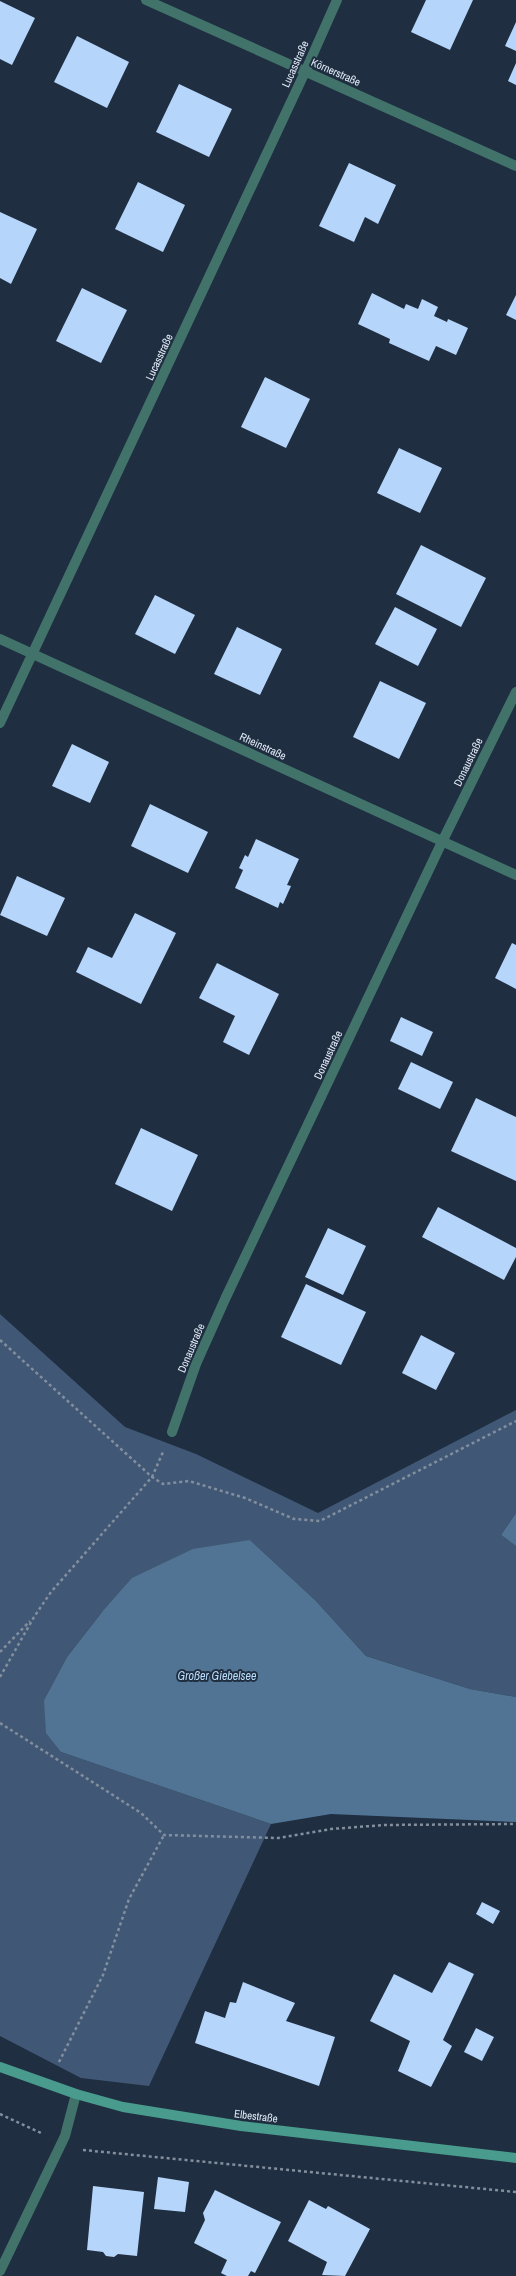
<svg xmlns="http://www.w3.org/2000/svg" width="516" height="2276" font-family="'Archivo Narrow',sans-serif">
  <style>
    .green { fill: #405875 }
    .water { fill: #527494 }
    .building { fill: #b5d5fb }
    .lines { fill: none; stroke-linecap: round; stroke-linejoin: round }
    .path { stroke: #838f9e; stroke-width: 2.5; stroke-dasharray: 3 3; stroke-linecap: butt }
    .lane { stroke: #42736a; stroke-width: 10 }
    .street { stroke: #42736a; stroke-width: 10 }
    .secondary { stroke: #489b8d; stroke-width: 10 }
    .labels { text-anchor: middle; stroke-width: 4; stroke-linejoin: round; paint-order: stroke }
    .street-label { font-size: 11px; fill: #e1ebf7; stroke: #1f2e40 }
    .water-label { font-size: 12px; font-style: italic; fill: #badcfb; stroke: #1f2e40 }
  </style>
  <rect width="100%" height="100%" fill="#1f2e40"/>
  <path class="green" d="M 0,1314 L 125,1427 L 196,1454 L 318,1513 L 516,1410 L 516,1513 L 501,1535 L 516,1546 L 516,1697 L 470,1689 L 366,1656 L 315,1600 L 250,1540 L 102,1612 L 67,1657 L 44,1700 L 61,1752 L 271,1824 L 149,2086 L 81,2078 L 0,2036 Z"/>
  <path class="water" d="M 516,1513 L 516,1546 L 501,1535 Z
    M 250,1540 L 315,1600 L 366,1656 L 470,1689 L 516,1697 L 516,1822 L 331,1814 L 271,1824 L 61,1752 L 46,1733 L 44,1700 L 67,1657 L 102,1612 L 132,1578 L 193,1549 Z"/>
  <path class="building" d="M 426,0 L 473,0 L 450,50 L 411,32 Z
    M 0,1 L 35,18 L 12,65 L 0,59 Z
    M 516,22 L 516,51 L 505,46 Z
    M 77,36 L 129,62 L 107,108 L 54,82 Z
    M 516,63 L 516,85 L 508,81 Z
    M 179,84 L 232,109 L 209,157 L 156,132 Z
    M 349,163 L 396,185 L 378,224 L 365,217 L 354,242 L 319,226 Z
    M 138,182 L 185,205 L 163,252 L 115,229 Z
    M 0,212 L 37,229 L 11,284 L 0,278 Z
    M 82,288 L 127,310 L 101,363 L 56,341 Z
    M 372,293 L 404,309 L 406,304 L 418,309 L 422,299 L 438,307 L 434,316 L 447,322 L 448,319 L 468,328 L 456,355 L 436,346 L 429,361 L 389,343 L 390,339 L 358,324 Z
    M 516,295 L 516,320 L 506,315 Z
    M 265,377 L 310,399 L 286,448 L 241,427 Z
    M 399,448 L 442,468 L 420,513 L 377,493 Z
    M 421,545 L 486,578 L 461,627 L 396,594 Z
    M 155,595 L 195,615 L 175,654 L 135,634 Z
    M 395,607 L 437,629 L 418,666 L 375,644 Z
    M 237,627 L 282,649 L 260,695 L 214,674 Z
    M 380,681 L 426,703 L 399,759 L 353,737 Z
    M 72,744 L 109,762 L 90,803 L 52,786 Z
    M 150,804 L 208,832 L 188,873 L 131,846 Z
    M 256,839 L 299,859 L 287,885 L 291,886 L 283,904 L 280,902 L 278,908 L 235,888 L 243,870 L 239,868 L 245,855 L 248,857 Z
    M 17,876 L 65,898 L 47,936 L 0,915 Z
    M 135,913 L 176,933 L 141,1004 L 76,972 L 88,947 L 112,958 Z
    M 512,943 L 516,945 L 516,989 L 495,978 Z
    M 217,963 L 279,994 L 249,1055 L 223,1042 L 235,1016 L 199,998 Z
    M 401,1017 L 433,1032 L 422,1056 L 390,1041 Z
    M 411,1062 L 453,1082 L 440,1109 L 398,1089 Z
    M 476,1098 L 516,1117 L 516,1181 L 451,1151 Z
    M 141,1128 L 198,1155 L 172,1211 L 115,1184 Z
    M 438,1207 L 516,1248 L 516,1257 L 504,1280 L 422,1237 Z
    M 328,1228 L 366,1246 L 343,1295 L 305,1277 Z
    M 306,1284 L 366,1312 L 341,1365 L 281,1337 Z
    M 421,1335 L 455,1353 L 436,1390 L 402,1373 Z
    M 482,1902 L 500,1911 L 493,1924 L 476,1914 Z
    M 449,1962 L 474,1974 L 443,2040 L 452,2046 L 431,2087 L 398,2071 L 410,2041 L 370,2021 L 394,1974 L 432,1993 Z
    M 243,1982 L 295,2003 L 286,2021 L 335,2037 L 319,2086 L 195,2043 L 205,2011 L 225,2018 L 230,2002 L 236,2003 Z
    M 476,2028 L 494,2037 L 482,2061 L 464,2052 Z
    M 158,2177 L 189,2182 L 185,2212 L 154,2209 Z
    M 93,2186 L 144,2192 L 137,2256 L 118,2254 L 114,2257 L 106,2256 L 103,2252 L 87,2250 Z
    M 215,2190 L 281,2222 L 255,2273 L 251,2271 L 248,2276 L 227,2276 L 221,2273 L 227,2260 L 194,2243 L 205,2220 L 203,2213 Z
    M 309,2200 L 326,2209 L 328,2206 L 370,2229 L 345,2276 L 322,2275 L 327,2262 L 288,2241 Z"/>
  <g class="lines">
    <path class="path" d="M 0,1340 L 152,1477 L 163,1484 L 189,1481 L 245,1498 L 294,1519 L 320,1521 L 516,1421
      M 0,1652 L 30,1621
      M 0,1677 L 34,1617 L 51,1592 L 152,1477 L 163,1452
      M 0,1723 L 141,1813 L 164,1835 L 278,1838 L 331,1829 L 384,1825 L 516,1824
      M 59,2062 L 103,1975 L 129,1899 L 164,1835
      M 0,2114 L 41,2133
      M 83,2150 L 516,2192"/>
    <path class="lane" d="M 0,2271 L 65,2136 L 76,2094"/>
    <path class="street" d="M 146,0 L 516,166
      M 0,639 L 516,875
      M 0,723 L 305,72 L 337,0
      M 172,1432 L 196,1364 L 226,1297 L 442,842 L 516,692"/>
    <path class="secondary" d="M 0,2067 L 76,2094 L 123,2107 L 241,2126 L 516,2158"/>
  </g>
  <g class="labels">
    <g class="street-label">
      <text transform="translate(295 64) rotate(-66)" y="4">Lucasstraße</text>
      <text transform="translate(336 72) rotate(24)" y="4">Körnerstraße</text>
      <text transform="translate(159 357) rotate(-65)" y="4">Lucasstraße</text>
      <text transform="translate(263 746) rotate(25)" y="4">Rheinstraße</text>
      <text transform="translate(468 762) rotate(-64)" y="4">Donaustraße</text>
      <text transform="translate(328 1055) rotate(-65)" y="4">Donaustraße</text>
      <text transform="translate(191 1348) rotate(-67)" y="4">Donaustraße</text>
      <text transform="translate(256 2116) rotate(7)" y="4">Elbestraße</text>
    </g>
    <g class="water-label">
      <text x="217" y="1680">Großer Giebelsee</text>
    </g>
  </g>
</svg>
